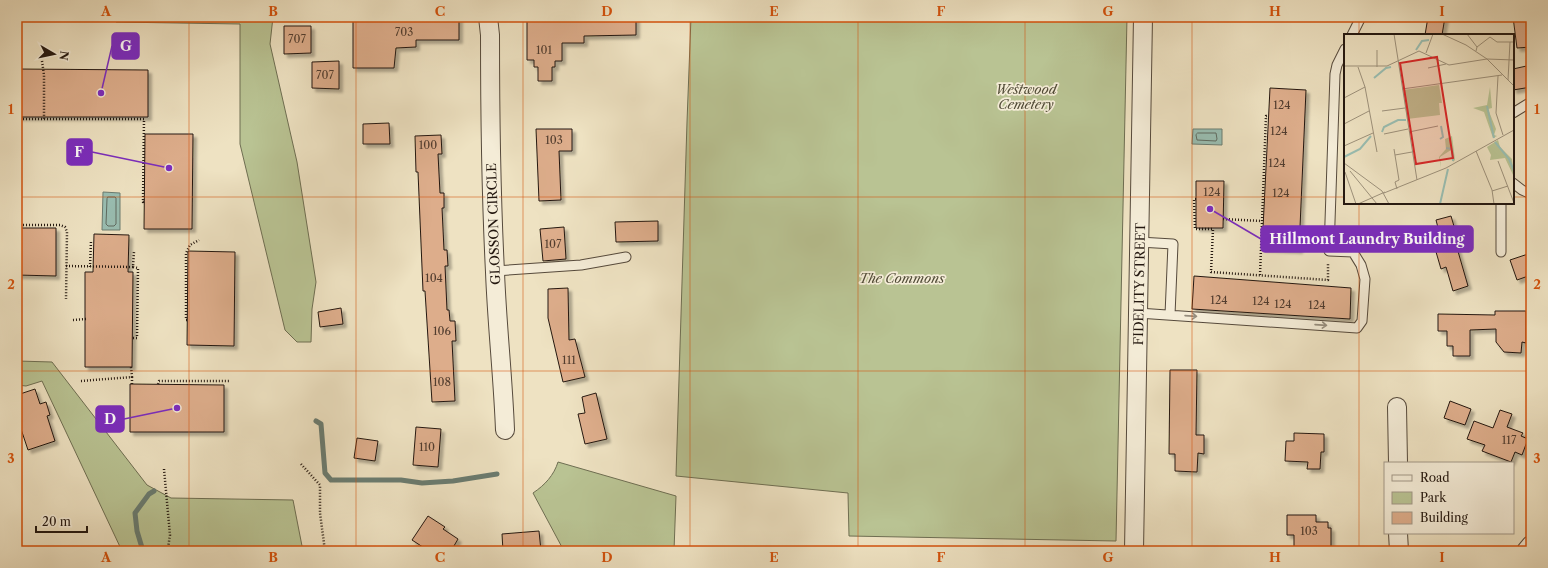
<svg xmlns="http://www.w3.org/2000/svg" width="1548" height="568" font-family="'Libre Caslon Text',serif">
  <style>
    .green { fill: #b9c393; stroke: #6e6e52 }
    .water { fill: #99beb2; stroke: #6a7c71 }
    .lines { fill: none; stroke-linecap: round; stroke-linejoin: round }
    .shore { stroke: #5e6b61; stroke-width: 1 }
    .stream { stroke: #6a7c71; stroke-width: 5 }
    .building { fill: #ddad8b; stroke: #241810; filter: url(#shadow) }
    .service-casing { stroke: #564a3c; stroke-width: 11 }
    .minor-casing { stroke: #564a3c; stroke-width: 20 }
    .path { stroke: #241810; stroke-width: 2.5; stroke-dasharray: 1 2; stroke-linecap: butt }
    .service { stroke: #f4ecd7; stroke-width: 9 }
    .minor { stroke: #f4ecd7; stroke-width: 18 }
    .oneway { stroke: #968d7d }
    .grid { fill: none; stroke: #d4520c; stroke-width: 1; stroke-opacity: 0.55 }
    .labels { text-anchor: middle; stroke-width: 3.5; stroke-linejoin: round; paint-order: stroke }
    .number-label { font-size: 11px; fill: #523d2f }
    .park-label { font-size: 13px; font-style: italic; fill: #514b37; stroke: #f4ecd7 }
    .street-label { font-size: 13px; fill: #241810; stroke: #f4ecd7 }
    .inset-river { fill: none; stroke: #99beb2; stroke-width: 2 }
    .inset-road { fill: none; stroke: #9d917b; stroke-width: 1 }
    .view { fill: #d62828; fill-opacity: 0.15; stroke: #d62828; stroke-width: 2 }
    .inset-edge { fill: none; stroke: #241810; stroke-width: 2 }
    .leader { fill: none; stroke: #7b2cbf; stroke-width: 1.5 }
    .callout-dot { fill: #7b2cbf; stroke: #f4ecd7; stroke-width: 1.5 }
    .callout { fill: #7b2cbf; stroke: #7b2cbf; stroke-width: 1.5 }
    .callout-label { font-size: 14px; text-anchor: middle; font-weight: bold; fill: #fff }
    .neatline { fill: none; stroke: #d4520c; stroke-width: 1.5 }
    .grid-label { font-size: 13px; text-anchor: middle; font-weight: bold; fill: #d4520c }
  </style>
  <defs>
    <filter id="shadow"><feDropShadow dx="3.5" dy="3.5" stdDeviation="1" flood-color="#0004"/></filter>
  </defs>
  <rect width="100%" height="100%" fill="#eee2c2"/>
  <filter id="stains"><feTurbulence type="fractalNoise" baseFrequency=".005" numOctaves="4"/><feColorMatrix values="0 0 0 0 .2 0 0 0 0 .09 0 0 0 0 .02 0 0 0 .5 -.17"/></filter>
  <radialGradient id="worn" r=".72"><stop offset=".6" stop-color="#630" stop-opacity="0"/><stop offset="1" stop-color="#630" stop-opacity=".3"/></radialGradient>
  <path class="green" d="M 118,17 L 273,17 L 270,44 L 297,162 L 316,282 L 312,309 L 311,342 L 297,342 L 285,330 L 240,144 L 240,24 L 116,22 Z
    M 691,17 L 1127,17 L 1116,541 L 849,536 L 848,493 L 676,476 L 687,122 Z
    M 17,361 L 52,362 L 147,485 L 171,498 L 293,500 L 303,551 L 122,551 L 42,381 L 26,386 L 17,385 Z
    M 558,462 L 676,496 L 674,551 L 564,551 L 533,493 C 545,485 554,475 558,462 Z"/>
  <path class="water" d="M 1193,129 L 1222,129 L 1222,145 L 1192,144 Z
    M 103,192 L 120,193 L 120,230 L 102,230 Z"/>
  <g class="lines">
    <path class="shore" d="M 1198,133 L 1216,133 L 1217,139 L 1216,141 L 1197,140 L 1196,135 Z
      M 108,197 L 115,197 L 116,198 L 116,224 L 114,226 L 108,226 L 106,224 L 107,199 Z"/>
    <path class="stream" d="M 316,421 L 321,424 L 325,473 L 331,480 L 401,480 L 422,483 L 453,481 L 497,474
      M 143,551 L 137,531 L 135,513 L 149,494 L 154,491"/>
  </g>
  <path class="building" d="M 411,17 L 459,17 L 459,40 L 416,40 L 416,47 L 396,48 L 394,68 L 353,68 L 353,18 Z
    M 572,17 L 636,17 L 636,35 L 584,36 L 584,43 L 562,43 L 562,61 L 555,61 L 555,67 L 552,67 L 552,81 L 538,81 L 538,67 L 534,67 L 534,60 L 527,60 L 527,20 L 572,20 Z
    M 1428,17 L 1445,17 L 1442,35 L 1425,35 Z
    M 1513,17 L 1531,17 L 1531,47 L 1517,48 Z
    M 284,26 L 311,26 L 311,53 L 284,54 Z
    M 339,61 L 339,89 L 312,88 L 312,62 Z
    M 1531,65 L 1531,87 L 1513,90 L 1513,69 Z
    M 17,69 L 148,70 L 148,117 L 17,117 Z
    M 1270,88 L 1306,90 L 1299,250 L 1262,248 Z
    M 389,123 L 390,144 L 363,144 L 363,124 Z
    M 536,129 L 572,129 L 572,151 L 559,151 L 561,200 L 539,201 Z
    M 145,134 L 193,134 L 192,229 L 144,229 Z
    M 441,135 L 442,154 L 438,154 L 440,193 L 444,193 L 444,208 L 442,208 L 444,250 L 447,250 L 448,266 L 445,266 L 447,310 L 449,310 L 450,321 L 455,321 L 456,341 L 452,341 L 455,401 L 432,402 L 425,291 L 423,291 L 418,172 L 416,172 L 415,136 Z
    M 1196,181 L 1224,181 L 1223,228 L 1196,228 Z
    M 1451,216 L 1458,240 L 1455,241 L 1468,286 L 1453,291 L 1446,267 L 1441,269 L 1434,245 L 1442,243 L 1436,220 Z
    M 658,221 L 658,241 L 616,242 L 615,222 Z
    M 564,227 L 566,259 L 543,261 L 540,229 Z
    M 17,228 L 56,228 L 56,276 L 17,275 Z
    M 94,234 L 129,235 L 128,272 L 133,272 L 132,367 L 85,367 L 85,272 L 93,272 Z
    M 188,251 L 235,252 L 234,346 L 187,345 Z
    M 1531,253 L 1531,275 L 1517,280 L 1510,260 Z
    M 1194,276 L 1351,288 L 1350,319 L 1192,309 Z
    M 568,288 L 569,340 L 575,339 L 585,377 L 563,382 L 548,318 L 548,289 Z
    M 341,308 L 343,324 L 320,327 L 318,312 Z
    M 1495,311 L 1526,311 L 1526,343 L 1522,342 L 1521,353 L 1504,352 L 1496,342 L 1496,329 L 1470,330 L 1470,356 L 1453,356 L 1453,346 L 1447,346 L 1447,331 L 1438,331 L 1438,314 L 1495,315 Z
    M 1170,370 L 1197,370 L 1196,435 L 1204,435 L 1204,454 L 1198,453 L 1197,472 L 1175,471 L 1175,454 L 1169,454 Z
    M 130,384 L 224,385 L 224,432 L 130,432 Z
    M 35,389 L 40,404 L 46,402 L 50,415 L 47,416 L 55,441 L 28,450 L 21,429 L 17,430 L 17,395 Z
    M 596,393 L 607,439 L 585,444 L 578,414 L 585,413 L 582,397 Z
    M 1450,401 L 1471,409 L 1465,425 L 1444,418 Z
    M 1500,410 L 1512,414 L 1507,427 L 1523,433 L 1521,436 L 1528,439 L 1522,455 L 1515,452 L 1511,462 L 1482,451 L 1485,445 L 1467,439 L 1474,421 L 1493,428 Z
    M 416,427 L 441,429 L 438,467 L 413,465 Z
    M 1294,433 L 1324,434 L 1324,452 L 1321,452 L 1320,469 L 1307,469 L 1308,462 L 1285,461 L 1286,441 L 1294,441 Z
    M 357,438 L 378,441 L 375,461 L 354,458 Z
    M 1287,515 L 1316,515 L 1316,522 L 1328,522 L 1328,528 L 1331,528 L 1331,547 L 1328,547 L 1328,549 L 1294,550 L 1294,535 L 1287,535 Z
    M 428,516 L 445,527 L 443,529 L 458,539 L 451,551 L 429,551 L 412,540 Z
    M 539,531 L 541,551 L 503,551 L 502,534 Z"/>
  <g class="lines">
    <defs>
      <path id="service" d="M 1352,35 L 1361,17
        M 1513,113 L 1531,102
        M 1513,183 L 1522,190 L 1531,194
        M 1501,203 L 1501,252
        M 1139,242 L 1173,244 L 1170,315
        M 495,271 L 581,265 L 626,257
        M 1138,313 L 1357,328 L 1362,321 L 1365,279 L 1361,265 L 1353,252 L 1329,251 L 1335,74 L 1337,65 L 1345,49"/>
      <path id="minor" d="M 488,17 L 490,35 C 490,114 491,193 495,272 C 497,325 503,377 505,430
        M 1397,407 L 1398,463
        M 1398,533 L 1399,551
        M 1134,551 L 1143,17
        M 1526,551 L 1531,545"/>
    </defs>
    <use href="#service" class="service-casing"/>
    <use href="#minor" class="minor-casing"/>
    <path class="path" d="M 42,61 L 44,75 L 44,119
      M 17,119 L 144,119 L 143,202 L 145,201
      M 1196,199 L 1194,199 L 1195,229 L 1213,229 L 1211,272 L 1328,280 L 1328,263
      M 1223,219 L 1262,221
      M 17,225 L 60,225 L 65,227 L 67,232 L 66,299
      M 66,266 L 133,267
      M 90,267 L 91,241
      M 1260,275 L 1266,116 L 1268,116
      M 73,320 L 86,319
      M 187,320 L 186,320 L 186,253 L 190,245 L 199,240
      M 133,338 L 137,338 L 138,268 L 133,267 L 134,252
      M 132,377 L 132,384
      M 81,381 L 132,377 L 131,367
      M 158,384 L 159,381 L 229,381
      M 301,464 L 320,485 L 320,513 L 325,551
      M 164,469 L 170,535 L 168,548 L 171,551"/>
    <use href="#service" class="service"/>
    <use href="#minor" class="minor"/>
  </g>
  <defs><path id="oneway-shaft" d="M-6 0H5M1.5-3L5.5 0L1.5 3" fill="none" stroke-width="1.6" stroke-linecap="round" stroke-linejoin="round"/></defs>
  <g class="oneway">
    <use href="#oneway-shaft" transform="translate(1191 316) rotate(4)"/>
    <use href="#oneway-shaft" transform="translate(1321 325) rotate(4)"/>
  </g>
  <path class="grid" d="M 189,17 L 189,551M 356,17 L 356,551M 523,17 L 523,551M 690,17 L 690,551M 858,17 L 858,551M 1025,17 L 1025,551M 1192,17 L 1192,551M 1359,17 L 1359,35M 17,197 L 1345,197M 1513,197 L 1531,197M 1359,203 L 1359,551M 17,371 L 1531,371"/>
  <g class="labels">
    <g class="number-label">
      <text x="404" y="36">703</text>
      <text x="297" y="43">707</text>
      <text x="544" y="54">101</text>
      <text x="325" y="79">707</text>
      <text x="1282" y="109">124</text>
      <text x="1279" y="135">124</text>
      <text x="554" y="144">103</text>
      <text x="428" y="149">100</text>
      <text x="1277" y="167">124</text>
      <text x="1212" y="196">124</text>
      <text x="1281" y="197">124</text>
      <text x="553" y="248">107</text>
      <text x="434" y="282">104</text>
      <text x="1219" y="304">124</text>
      <text x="1261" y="305">124</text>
      <text x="1283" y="308">124</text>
      <text x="1317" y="309">124</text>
      <text x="442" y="335">106</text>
      <text x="569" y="364">111</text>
      <text x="442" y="386">108</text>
      <text x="1509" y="444">117</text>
      <text x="427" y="451">110</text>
      <text x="1309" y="535">103</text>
    </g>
    <g class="park-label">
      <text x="1026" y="94">Westwood<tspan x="1026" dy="15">Cemetery</tspan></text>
      <text x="902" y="283">The Commons</text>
    </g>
    <g class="street-label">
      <text transform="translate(493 224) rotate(-92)" y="5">GLOSSON CIRCLE</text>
      <text transform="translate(1139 284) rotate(-89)" y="5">FIDELITY STREET</text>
    </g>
  </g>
  <g transform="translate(1344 34)">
    <rect width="170" height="170" fill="#eee2c2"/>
    <path d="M 95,51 L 98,69 L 95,69 L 96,81 L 63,85 L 59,56 ZM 146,53 L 148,74 L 144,75 L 152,95 L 150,101 L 153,102 L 149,104 L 140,78 L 129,74 L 143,71 ZM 108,102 L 111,126 L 109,128 L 107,116 L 96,123 L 97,134 L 95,123 L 102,115 L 101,105 ZM 154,106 L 156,113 L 168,125 L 170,143 L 161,124 L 146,126 L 147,121 L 143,113 Z" fill="#b9c393"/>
    <path class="inset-river" d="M 72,16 L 78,7 L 85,6M 30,44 L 42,34 L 47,33M 143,72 L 150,104M 38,98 L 40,93 L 54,86 L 62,86M 96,105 L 99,103 L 97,92M 151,108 L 165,125 L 170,137M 102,114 L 108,115 L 109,127M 0,123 L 16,115 L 27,102M 96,170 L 104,135"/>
    <path class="inset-road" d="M 50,0 L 73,146M 98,0 L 122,11 L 143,25 L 170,52M 123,0 L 133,13 L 132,17M 133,13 L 146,3 L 153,8 L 170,8M 33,16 L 33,33M 82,19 L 89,0M 0,32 L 43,32 L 75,17 L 105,31 L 143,25 L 170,26M 14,33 L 21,53 L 33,118M 84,34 L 102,30M 154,42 L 152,79 L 159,101M 164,46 L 166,8M 58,55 L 158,41M 0,64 L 21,53M 38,77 L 61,74M 0,90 L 25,77M 65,98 L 94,92M 40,100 L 64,95M 0,112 L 29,99M 50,115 L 55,146 L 51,148 L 53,155M 132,117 L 148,156 L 150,170M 51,121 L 68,118M 154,127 L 170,169M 0,129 L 38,157 L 45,170M 6,137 L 33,170M 1,138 L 12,170M 148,157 L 164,152M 40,159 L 102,134 L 170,96M 14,170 L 41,158"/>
    <path class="view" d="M 93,23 L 109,124 L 72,130 L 56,29 Z"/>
    <rect width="170" height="170" class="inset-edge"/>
  </g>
  <path class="leader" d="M101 93L112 46M169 168L92 152M1210 209L1261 239M177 408L124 419"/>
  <g class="callout-dot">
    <circle cx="101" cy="93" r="4"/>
    <circle cx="169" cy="168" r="4"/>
    <circle cx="1210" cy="209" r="4"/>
    <circle cx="177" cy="408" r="4"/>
  </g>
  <g class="callout">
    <rect x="112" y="33" width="27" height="26" rx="4"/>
    <rect x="67" y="139" width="25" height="26" rx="4"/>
    <rect x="1261" y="226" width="212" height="26" rx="4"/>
    <rect x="96" y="406" width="28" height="26" rx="4"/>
  </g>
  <g class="callout-label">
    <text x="126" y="51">G</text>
    <text x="79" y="157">F</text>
    <text x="1367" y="244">Hillmont Laundry Building</text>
    <text x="110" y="424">D</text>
  </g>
  <rect width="1548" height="568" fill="none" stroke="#eee2c2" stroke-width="44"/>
  <rect x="1384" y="462" width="130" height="72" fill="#f4ecd7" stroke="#a19787"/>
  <rect x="1392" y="475" width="20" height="6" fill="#f4ecd7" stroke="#a19787"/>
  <text x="1420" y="482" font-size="12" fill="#241810">Road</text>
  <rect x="1392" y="492" width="20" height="12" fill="#b9c393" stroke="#a19787"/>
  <text x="1420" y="502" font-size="12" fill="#241810">Park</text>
  <rect x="1392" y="512" width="20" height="12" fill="#ddad8b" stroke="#a19787"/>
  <text x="1420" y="522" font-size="12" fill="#241810">Building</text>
  <g transform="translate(54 54) rotate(99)" stroke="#f4ecd7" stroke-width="3" paint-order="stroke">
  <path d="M0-3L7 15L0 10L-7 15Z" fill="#241810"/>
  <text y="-6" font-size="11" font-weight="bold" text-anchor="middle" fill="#241810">N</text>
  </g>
  <path d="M36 526v6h51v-6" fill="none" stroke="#241810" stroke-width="2"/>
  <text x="42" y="526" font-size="12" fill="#241810" stroke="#f4ecd7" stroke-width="3" paint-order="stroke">20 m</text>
  <rect x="22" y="22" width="1504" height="524" class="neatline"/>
  <g class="grid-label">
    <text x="106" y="16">A</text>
    <text x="273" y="16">B</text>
    <text x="440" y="16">C</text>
    <text x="607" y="16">D</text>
    <text x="774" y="16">E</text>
    <text x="941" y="16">F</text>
    <text x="1108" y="16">G</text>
    <text x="1275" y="16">H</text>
    <text x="1442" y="16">I</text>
    <text x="11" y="114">1</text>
    <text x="1537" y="114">1</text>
    <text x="11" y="289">2</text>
    <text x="1537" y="289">2</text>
    <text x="11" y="463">3</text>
    <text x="1537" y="463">3</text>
    <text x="106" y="562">A</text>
    <text x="273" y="562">B</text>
    <text x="440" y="562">C</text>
    <text x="607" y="562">D</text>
    <text x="774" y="562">E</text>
    <text x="941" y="562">F</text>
    <text x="1108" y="562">G</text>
    <text x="1275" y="562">H</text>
    <text x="1442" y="562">I</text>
  </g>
  <rect width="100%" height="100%" filter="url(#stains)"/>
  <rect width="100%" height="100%" fill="url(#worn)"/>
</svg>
